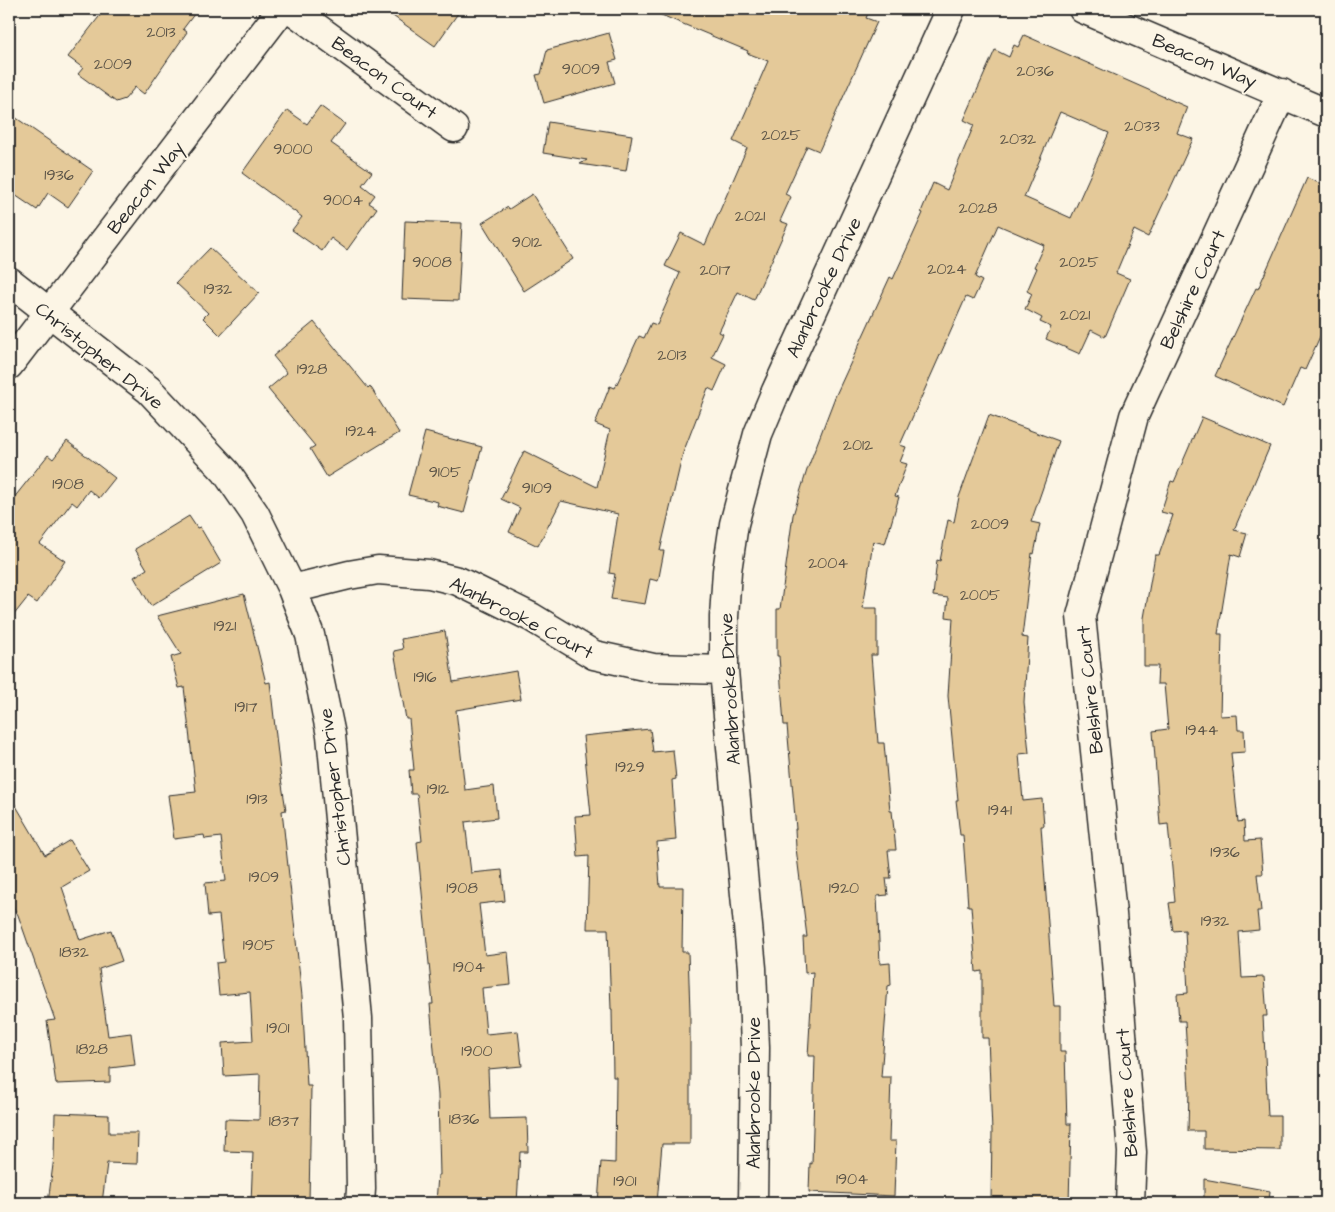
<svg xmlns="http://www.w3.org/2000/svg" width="1335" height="1212" font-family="'Architects Daughter',sans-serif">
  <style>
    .building { fill: #e4c999; stroke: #2b2b2b; fill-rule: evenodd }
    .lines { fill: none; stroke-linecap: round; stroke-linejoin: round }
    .minor-casing { stroke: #2b2b2b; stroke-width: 31 }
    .minor { stroke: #fcf5e5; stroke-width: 28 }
    .labels { text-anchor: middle; stroke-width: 4; stroke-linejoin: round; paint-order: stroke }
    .number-label { font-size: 16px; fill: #595246 }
    .street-label { font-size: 19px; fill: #2b2b2b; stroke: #fcf5e5 }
  </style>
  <rect width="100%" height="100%" fill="#fcf5e5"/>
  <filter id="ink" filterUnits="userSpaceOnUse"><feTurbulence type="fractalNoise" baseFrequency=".02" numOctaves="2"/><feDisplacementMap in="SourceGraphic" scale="10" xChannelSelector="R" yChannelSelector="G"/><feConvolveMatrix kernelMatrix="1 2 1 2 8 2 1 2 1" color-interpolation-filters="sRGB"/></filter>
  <g filter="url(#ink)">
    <path class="building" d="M 105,9 L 198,9 L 183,29 L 187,32 L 144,94 L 135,87 L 125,99 L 116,102 L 78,74 L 83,68 L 68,57 Z
      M 383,9 L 461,9 L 435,46 Z
      M 647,9 L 870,9 L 866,18 L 877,22 L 819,151 L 807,146 L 785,194 L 791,197 L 780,221 L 788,224 L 754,300 L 738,292 L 719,332 L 723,334 L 712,357 L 726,364 L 714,391 L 708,388 L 683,453 L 660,551 L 664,551 L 659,577 L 658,581 L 650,579 L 645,604 L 611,599 L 615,574 L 609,573 L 618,514 L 561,501 L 538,546 L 509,532 L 520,508 L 501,499 L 524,451 L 597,487 L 610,430 L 595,424 L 610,386 L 615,388 L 639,336 L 644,338 L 651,323 L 657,325 L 680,273 L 665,266 L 681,233 L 705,245 L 747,148 L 733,141 L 768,61 L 747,53 L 748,51 Z
      M 609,33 L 617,60 L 609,62 L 615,83 L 544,103 L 536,75 L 541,74 L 547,50 Z
      M 1024,35 L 1187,107 L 1177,133 L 1193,139 L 1148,237 L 1134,230 L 1116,273 L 1130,279 L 1105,337 L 1091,330 L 1080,354 L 1046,339 L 1051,327 L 1040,322 L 1042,318 L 1025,309 L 1032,294 L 1027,291 L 1037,268 L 1034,267 L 1044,245 L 998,225 L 975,277 L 982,281 L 973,300 L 966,297 L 900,445 L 906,447 L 900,462 L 907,464 L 895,496 L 899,497 L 885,544 L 873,541 L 863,608 L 877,608 L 877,655 L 871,655 L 878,743 L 884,743 L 890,811 L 892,811 L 896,850 L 888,850 L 891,878 L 886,878 L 888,895 L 877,896 L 880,964 L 890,963 L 891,985 L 888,986 L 881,1077 L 891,1077 L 889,1141 L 896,1141 L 894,1196 L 809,1192 L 810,1163 L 812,1164 L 815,1056 L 808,1056 L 813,972 L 805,973 L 803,937 L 807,937 L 796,848 L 795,829 L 796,829 L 787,725 L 784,725 L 779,656 L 777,656 L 777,609 L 780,609 L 793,515 L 807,470 L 835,397 L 890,277 L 893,279 L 923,213 L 921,212 L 933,183 L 947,190 L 974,125 L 964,120 L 995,50 L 1009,57 L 1014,45 L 1018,47 ZM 1060,112 L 1109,133 L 1071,218 L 1024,197 Z
      M 320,106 L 345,124 L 331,143 L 372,172 L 362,185 L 375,195 L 369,203 L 377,208 L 347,250 L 331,238 L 322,251 L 292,230 L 302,217 L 242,173 L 287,110 L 307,124 Z
      M 9,113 L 93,171 L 68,207 L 48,193 L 37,210 L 9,191 Z
      M 548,122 L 632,135 L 626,171 L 580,164 L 587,160 L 543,153 Z
      M 1307,178 L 1326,186 L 1326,323 L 1305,370 L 1300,368 L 1283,407 L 1215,376 L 1256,288 L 1258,289 Z
      M 532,194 L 573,259 L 524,291 L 482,223 L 508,207 L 509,209 Z
      M 405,221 L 462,223 L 458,301 L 402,299 Z
      M 210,248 L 259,293 L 220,335 L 203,318 L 208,313 L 176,283 Z
      M 314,322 L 368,388 L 370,386 L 399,433 L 327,477 L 310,449 L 315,446 L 268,389 L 287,373 L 273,356 Z
      M 989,415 L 1059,441 L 1031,522 L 1040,524 L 1034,554 L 1032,553 L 1022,637 L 1028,638 L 1024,702 L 1029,753 L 1019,754 L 1023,801 L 1042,799 L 1044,826 L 1041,826 L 1054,1006 L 1060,1006 L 1060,1052 L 1065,1052 L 1067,1124 L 1071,1124 L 1069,1203 L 991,1203 L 992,1131 L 988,1038 L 982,1038 L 982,971 L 976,972 L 971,906 L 968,906 L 963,835 L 960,835 L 956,800 L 958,800 L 948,696 L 953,618 L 946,617 L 948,598 L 933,596 L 937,560 L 940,561 L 948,520 L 954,522 L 959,497 Z
      M 1202,417 L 1270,446 L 1234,530 L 1247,533 L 1240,557 L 1231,554 L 1218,634 L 1222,634 L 1220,716 L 1237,715 L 1238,730 L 1244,730 L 1245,752 L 1231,753 L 1238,822 L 1244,821 L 1245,841 L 1260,840 L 1263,874 L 1257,874 L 1261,911 L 1257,911 L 1259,930 L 1239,932 L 1242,978 L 1264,977 L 1267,1016 L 1263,1016 L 1268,1116 L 1280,1116 L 1280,1150 L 1204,1149 L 1204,1131 L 1188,1131 L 1189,1090 L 1185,1021 L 1179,1021 L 1177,994 L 1188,993 L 1185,930 L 1173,931 L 1169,903 L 1175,902 L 1168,824 L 1160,825 L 1153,731 L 1168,729 L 1164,684 L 1157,684 L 1158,666 L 1144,666 L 1144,618 L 1155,555 L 1159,555 L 1173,515 L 1161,512 L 1171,481 L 1174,482 Z
      M 425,432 L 482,447 L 464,513 L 437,506 L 438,502 L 408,495 Z
      M 67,441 L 115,478 L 99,498 L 89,490 L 77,506 L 72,502 L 40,544 L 65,561 L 37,603 L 28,597 L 9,621 L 9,504 L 48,455 L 53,459 Z
      M 189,516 L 197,528 L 200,527 L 221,563 L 151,606 L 134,577 L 147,569 L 135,549 Z
      M 244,594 L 266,683 L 270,682 L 280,772 L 286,810 L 282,811 L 302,996 L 307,1086 L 311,1086 L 309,1203 L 251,1203 L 253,1152 L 224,1151 L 225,1119 L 259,1120 L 260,1074 L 224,1076 L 222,1043 L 253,1041 L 250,992 L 219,995 L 216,963 L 224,962 L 219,915 L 208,916 L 205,883 L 226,881 L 221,837 L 205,839 L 204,835 L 174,839 L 168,795 L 196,792 L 184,687 L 179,688 L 171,657 L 181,654 L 157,616 Z
      M 445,631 L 453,682 L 516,671 L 521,699 L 456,710 L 465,790 L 494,786 L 497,818 L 465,822 L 471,873 L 502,870 L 505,901 L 479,904 L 485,955 L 508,952 L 511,985 L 482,988 L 486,1034 L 518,1031 L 522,1066 L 488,1069 L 490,1119 L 527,1118 L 528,1152 L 520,1152 L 517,1203 L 436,1203 L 438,1175 L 440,1175 L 438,1095 L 430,1004 L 433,1004 L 417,842 L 422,841 L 417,794 L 411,794 L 409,770 L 414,770 L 409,719 L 406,719 L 394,651 L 403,649 L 401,639 Z
      M 650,729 L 653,752 L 673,750 L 676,779 L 672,780 L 676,840 L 657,842 L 660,887 L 683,887 L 682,952 L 688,952 L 690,1012 L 690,1144 L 662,1144 L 657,1203 L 598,1203 L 601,1162 L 615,1163 L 616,1077 L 613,1077 L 612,1009 L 611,1009 L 608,929 L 587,929 L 589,856 L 578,857 L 575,816 L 591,815 L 583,736 Z
      M 9,794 L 45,855 L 70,840 L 89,871 L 62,887 L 80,940 L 111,930 L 122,961 L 99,969 L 108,1036 L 131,1033 L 135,1065 L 110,1068 L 110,1082 L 56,1084 L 47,1021 L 55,1020 L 18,915 L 9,900 Z
      M 55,1113 L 109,1115 L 109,1133 L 138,1133 L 137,1164 L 107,1163 L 102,1203 L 48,1203 L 54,1157 Z
      M 1204,1179 L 1270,1191 L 1269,1203 L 1204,1203 Z"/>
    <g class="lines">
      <defs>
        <path id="minor" d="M 291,9 L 454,128
          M 1083,9 L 1326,113
          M 9,281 L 149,390 L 226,472 L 255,514 L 292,589 L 310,635 L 331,735 L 358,1018 L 361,1189 L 360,1203
          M 9,365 L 282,9
          M 292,589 L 349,575 L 378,570 L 429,574 L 458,581 L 531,617 L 594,655 L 653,668 L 724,670
          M 753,1203 L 755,1048 L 752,968 L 727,705 L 724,670 L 724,617 L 727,571 L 734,524 L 758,434 L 776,391 L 951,9
          M 1130,1203 L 1132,1152 L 1112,914 L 1081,616 L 1134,416 L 1282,93"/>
      </defs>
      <use href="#minor" class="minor-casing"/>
      <use href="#minor" class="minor"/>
    </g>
  </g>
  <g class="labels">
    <g class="number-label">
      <text x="161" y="37">2013</text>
      <text x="113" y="69">2009</text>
      <text x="581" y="74">9009</text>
      <text x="1035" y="76">2036</text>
      <text x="1142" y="131">2033</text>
      <text x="781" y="140">2025</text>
      <text x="1018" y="144">2032</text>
      <text x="293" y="154">9000</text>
      <text x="59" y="180">1936</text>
      <text x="343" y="205">9004</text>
      <text x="978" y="213">2028</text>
      <text x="750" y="221">2021</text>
      <text x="527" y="247">9012</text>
      <text x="432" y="267">9008</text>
      <text x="1079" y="267">2025</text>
      <text x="947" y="274">2024</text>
      <text x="715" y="275">2017</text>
      <text x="218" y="294">1932</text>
      <text x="1075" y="320">2021</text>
      <text x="672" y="360">2013</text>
      <text x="312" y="374">1928</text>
      <text x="361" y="436">1924</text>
      <text x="858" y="450">2012</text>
      <text x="445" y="477">9105</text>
      <text x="68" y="489">1908</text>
      <text x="537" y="493">9109</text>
      <text x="990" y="529">2009</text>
      <text x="828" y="568">2004</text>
      <text x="980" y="600">2005</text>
      <text x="225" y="631">1921</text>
      <text x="425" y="682">1916</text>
      <text x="246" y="712">1917</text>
      <text x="1202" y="735">1944</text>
      <text x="630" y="772">1929</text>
      <text x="438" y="794">1912</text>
      <text x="257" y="804">1913</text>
      <text x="1000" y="815">1941</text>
      <text x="1225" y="857">1936</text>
      <text x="264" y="882">1909</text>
      <text x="462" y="893">1908</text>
      <text x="844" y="893">1920</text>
      <text x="1215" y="926">1932</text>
      <text x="259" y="950">1905</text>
      <text x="74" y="957">1832</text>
      <text x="469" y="972">1904</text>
      <text x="278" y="1033">1901</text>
      <text x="92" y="1054">1828</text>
      <text x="477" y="1056">1900</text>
      <text x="464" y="1124">1836</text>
      <text x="284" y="1126">1837</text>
      <text x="852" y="1184">1904</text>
      <text x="625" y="1186">1901</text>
    </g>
    <g class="street-label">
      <text transform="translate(1205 60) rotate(23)" y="7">Beacon Way</text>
      <text transform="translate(385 77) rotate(36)" y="7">Beacon Court</text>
      <text transform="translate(145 187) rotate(-52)" y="7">Beacon Way</text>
      <text transform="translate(823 287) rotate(-65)" y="7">Alanbrooke Drive</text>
      <text transform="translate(1192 289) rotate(-65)" y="7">Belshire Court</text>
      <text transform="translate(100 355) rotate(39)" y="7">Christopher Drive</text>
      <text transform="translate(522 617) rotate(27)" y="7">Alanbrooke Court</text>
      <text transform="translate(729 689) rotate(-93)" y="7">Alanbrooke Drive</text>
      <text transform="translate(1089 690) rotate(-96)" y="7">Belshire Court</text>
      <text transform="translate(334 787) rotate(-97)" y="7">Christopher Drive</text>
      <text transform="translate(753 1093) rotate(-90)" y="7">Alanbrooke Drive</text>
      <text transform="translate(1126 1093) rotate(-94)" y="7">Belshire Court</text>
    </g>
  </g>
  <rect width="1335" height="1212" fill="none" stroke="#fcf5e5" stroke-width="30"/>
  <rect x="15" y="15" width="1305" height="1182" fill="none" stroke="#2b2b2b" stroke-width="2" filter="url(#ink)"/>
</svg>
